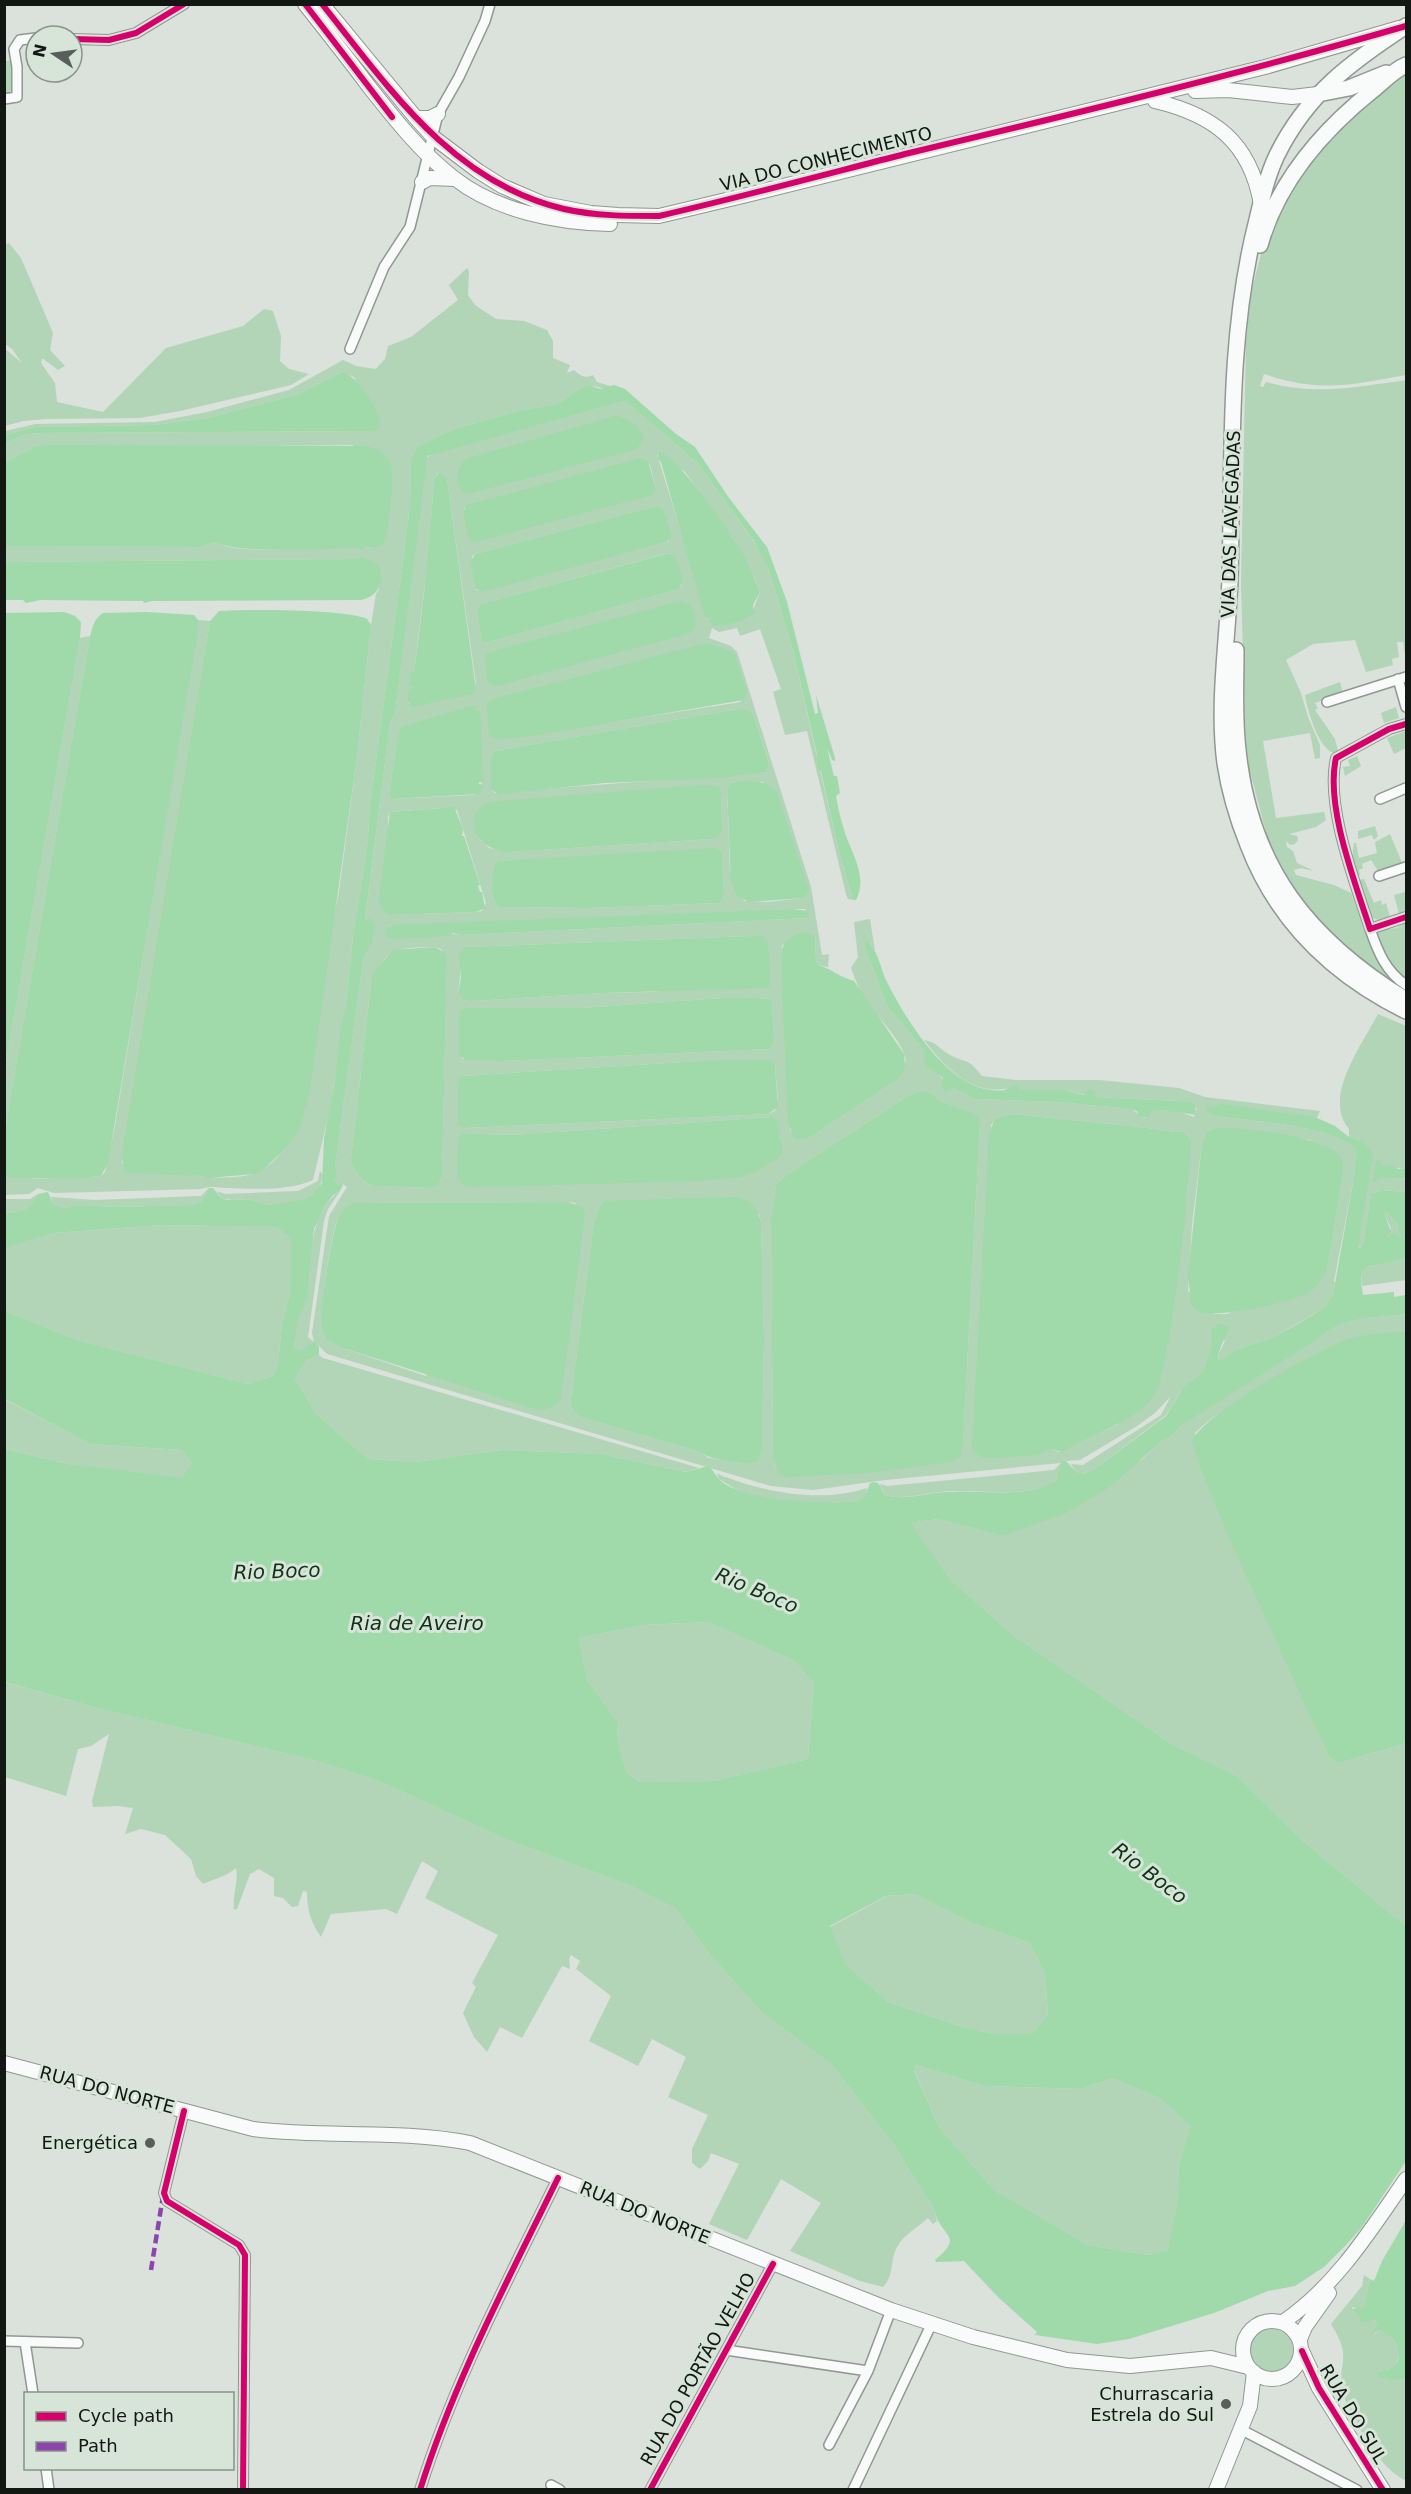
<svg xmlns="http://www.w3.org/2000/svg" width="1411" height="2494" font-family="'DejaVu Sans',sans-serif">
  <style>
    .green { fill: #b2d4b7; fill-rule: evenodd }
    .water { fill: #a0d9aa; fill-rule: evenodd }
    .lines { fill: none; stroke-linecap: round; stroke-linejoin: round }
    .street-casing { stroke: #919792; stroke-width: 12 }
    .secondary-casing { stroke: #919792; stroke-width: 16 }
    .primary-casing { stroke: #919792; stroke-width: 18 }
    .street { stroke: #f9fbfa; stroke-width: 9 }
    .secondary { stroke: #f9fbfa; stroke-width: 14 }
    .primary { stroke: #f9fbfa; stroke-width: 15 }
    .quiet { stroke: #8e44ad; stroke-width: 4.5; stroke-dasharray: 9 4.5; stroke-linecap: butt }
    .cycleway-casing { stroke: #d7e5d9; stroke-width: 10 }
    .cycleway { stroke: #d6006c; stroke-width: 6 }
    .poi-dot { fill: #585e59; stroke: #d7e5d9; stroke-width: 2 }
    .labels { text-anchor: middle; stroke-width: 6; stroke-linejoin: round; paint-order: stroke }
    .street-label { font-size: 18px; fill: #121713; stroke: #d7e5d9 }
    .poi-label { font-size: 18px; fill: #121713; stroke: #d7e5d9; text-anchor: end }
    .water-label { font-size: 20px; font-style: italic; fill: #113219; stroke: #d7e5d9 }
  </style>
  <rect width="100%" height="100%" fill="#dae2db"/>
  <path class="green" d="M 14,60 L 13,90 L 5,94 L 5,61 Z
    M 1406,75 L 1406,375 C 1350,385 1320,393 1264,374 L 1260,386 L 1263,387 L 1266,382 C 1314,396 1358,387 1406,380 L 1406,661 L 1403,642 L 1397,642 L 1399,657 L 1392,659 L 1393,665 L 1366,672 L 1355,640 L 1313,644 L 1286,660 L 1301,693 L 1308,717 L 1320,745 L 1320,758 L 1315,759 L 1310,733 L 1263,741 L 1276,818 L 1324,812 L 1326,820 L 1316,827 L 1289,834 L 1297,836 L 1298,840 L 1295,844 L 1290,845 L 1286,841 L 1287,847 L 1293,851 L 1297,863 L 1314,871 L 1301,868 L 1294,870 L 1296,875 L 1334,885 L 1351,893 L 1363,924 L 1373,931 L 1397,928 L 1406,922 L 1406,993 L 1378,976 L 1329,934 L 1290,887 L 1268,840 L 1246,756 L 1241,583 L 1246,342 L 1251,293 L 1265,239 L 1284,197 L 1335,128 L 1386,87 Z
    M 9,243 L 21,258 L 53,333 L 50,350 L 65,366 L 58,370 L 42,358 L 41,363 L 55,383 L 57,402 L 103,412 L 166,348 L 243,326 L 264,309 L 273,311 L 281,336 L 280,361 L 289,369 L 309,374 L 291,385 L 180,411 L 140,418 L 46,419 L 23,421 L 5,426 L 4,348 L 22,363 L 12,349 L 5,344 L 4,245 Z
    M 467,268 L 469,271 L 468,295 L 475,305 L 496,319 L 524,321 L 547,330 L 553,341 L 553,358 L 570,365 L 567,373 L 574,370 C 581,376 584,379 593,375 L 597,382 L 610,386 L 605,389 L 594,386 L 581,388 L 557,404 L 522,410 L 454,429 L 418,446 L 411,458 L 410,506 L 403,561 L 370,804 L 367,849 L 353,936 L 346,1005 L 330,1109 L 313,1180 C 288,1191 255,1189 229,1188 C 218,1188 211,1185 201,1189 L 54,1193 L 38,1188 L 29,1194 L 5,1195 L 4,1176 L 40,1179 L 93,1177 L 101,1176 L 105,1172 L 115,1126 L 198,620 L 210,621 L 122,1163 C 157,1169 231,1188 262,1170 C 271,1165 278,1156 286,1148 L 339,892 L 357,757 L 371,625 L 376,594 L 379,589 L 365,561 L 360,557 L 355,559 L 5,562 L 5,546 L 200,547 L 216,542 C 236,558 345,543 374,548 L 353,445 L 33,448 L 5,462 L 5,444 L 23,435 L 37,433 L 375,431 L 379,429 L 354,377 L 342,372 L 296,395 L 207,418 L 153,425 L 35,427 L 5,435 L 5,431 L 36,424 L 155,422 L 207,412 L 289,390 L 343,360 L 356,366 L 376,369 L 385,359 L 388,346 L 411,337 L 458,300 L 449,285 Z
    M 625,401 L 684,451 L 689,457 L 696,461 L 760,550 L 768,567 L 793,651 L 838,848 L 853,900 L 848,899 L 846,894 L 807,731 L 785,735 L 773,692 L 781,689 L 760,629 L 740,636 L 737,628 L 719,632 L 712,628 L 709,638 L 731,646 L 737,652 L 811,887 L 822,955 L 829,954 L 828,967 L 818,965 L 816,960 L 815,937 L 782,945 L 781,955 L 790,1130 L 807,1139 L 897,1080 L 906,1060 C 900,1037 880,1021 867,1002 C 859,991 856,980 851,968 L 858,957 L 854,922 L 870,919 L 875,951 L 870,943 L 864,945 L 887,1006 L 925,1051 L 925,1065 L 935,1070 L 950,1088 L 954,1088 L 974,1099 L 1058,1102 L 1132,1109 L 1142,1117 L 1147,1118 L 1151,1112 C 1167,1108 1179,1112 1194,1117 L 1197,1108 L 1180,1101 L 1095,1097 L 1066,1090 L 1019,1090 L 1020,1085 C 977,1101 949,1072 924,1040 C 937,1042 939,1049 950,1055 C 968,1064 967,1057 982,1076 L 1016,1080 L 1099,1080 L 1179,1088 L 1205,1097 L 1320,1111 L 1317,1118 L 1215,1116 C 1250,1121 1330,1125 1356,1149 L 1354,1177 L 1334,1281 L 1335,1283 L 1333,1295 L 1324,1308 L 1270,1339 L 1240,1348 L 1219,1362 L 1219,1353 L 1225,1341 L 1212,1330 L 1212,1342 L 1203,1372 L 1184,1386 L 1166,1415 L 1096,1468 L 1083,1474 L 1077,1474 L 1071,1464 L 1083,1465 L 1161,1415 L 1171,1396 L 1155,1413 L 1137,1426 L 1080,1460 L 1064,1461 C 1061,1472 1058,1483 1047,1487 C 1016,1496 981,1490 950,1491 C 928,1492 906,1501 885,1495 L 880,1484 L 887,1486 L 1054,1470 L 1061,1463 L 885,1480 L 813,1490 L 771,1486 L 327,1354 L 318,1345 L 300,1350 L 294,1348 C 295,1339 295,1329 297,1320 C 299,1311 306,1303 307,1294 C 313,1259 307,1213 340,1191 L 328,1209 L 324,1221 L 308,1337 L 314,1342 L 312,1333 L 329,1216 L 347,1187 L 341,1183 L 338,1185 L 334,1180 L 335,1167 L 363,960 L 374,936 L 373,923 L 365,921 L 390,723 L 395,714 L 426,458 L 432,454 ZM 657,454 L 685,472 L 735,541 L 754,576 L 760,592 L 753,610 L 708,620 ZM 645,459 L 650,465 L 656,489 L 469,540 L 464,508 ZM 438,473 L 443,473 L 447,479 L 476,684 L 409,704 L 409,690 L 413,686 L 409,683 L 412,672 L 414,672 L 429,550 L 434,479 ZM 656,506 L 669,541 L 666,542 L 478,591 L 475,588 L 472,556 L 475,554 ZM 668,553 L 672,554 L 682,585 L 679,589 L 486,643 L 482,640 L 477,611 L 482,604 ZM 711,644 L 734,654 L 741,702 L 497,740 ZM 471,706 L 478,709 L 482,789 L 474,795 L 391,799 L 389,795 L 396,747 ZM 738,709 L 753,714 L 769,762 L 767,772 C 676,780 585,785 495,793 L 491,790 L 491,758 L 494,751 ZM 738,781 L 763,782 L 803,898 L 768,902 L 744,901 L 730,870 L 727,789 L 730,783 ZM 721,792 L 722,829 L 712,839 L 509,852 L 489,848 L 479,839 ZM 440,808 L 457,810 L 486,903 L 482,911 L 476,912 L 389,915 L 388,817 L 390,812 ZM 722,853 L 724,896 L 720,903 L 587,908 L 498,907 C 490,899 489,867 498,861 ZM 792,909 L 805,909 L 809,918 L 461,935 L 388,926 ZM 751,936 L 768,965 L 770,980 L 651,992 L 603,993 L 471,1001 L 463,1000 L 458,993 C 461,976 459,963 466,947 ZM 435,947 L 441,949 L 447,959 L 442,1177 L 439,1184 L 433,1188 L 375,1186 C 362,1182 354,1173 351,1159 L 371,984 C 386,947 397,948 435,947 ZM 736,997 L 772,999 L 774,1039 L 767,1049 L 501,1061 L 462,1059 L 462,1009 L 466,1008 L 581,1008 ZM 700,1061 L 775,1067 L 778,1099 L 775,1111 L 768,1114 L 464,1128 L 462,1076 ZM 924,1091 L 933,1094 L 938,1100 L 976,1115 L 980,1123 L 963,1443 L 866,1473 L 776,1468 L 773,1460 L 771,1216 L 776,1185 L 788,1174 L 911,1094 ZM 1010,1114 L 1140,1127 L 1175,1132 L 1183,1131 L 1190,1138 L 1188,1184 L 1172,1319 L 1162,1375 L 1153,1396 L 1117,1425 L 1059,1452 L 1050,1449 L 991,1125 L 994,1119 ZM 772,1117 L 779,1121 L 779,1135 L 783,1145 L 522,1184 L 479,1187 L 463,1133 L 513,1135 ZM 1219,1127 L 1307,1139 L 1324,1145 L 1343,1175 L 1327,1268 L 1227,1314 L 1215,1314 L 1188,1291 L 1192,1225 L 1202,1143 L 1207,1131 ZM 604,1201 L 759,1214 L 761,1222 L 764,1338 L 762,1449 L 738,1463 L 709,1458 L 700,1452 L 580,1417 L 570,1406 L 594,1221 L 599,1206 ZM 568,1202 L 576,1203 L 426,1376 L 340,1347 C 333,1344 326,1341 323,1333 C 318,1320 331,1232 338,1218 C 341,1212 350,1208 356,1203 Z
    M 90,636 L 5,1130 L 5,1068 L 80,638 Z
    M 1340,682 L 1343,693 L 1315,703 L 1318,708 L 1315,710 L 1335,739 L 1338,751 L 1334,753 C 1319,750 1307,709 1305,695 Z
    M 1396,707 L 1399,718 L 1384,723 L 1381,713 Z
    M 1406,731 L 1406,748 L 1394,754 L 1387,738 Z
    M 1357,756 L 1361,766 L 1345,776 L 1343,767 L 1350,766 L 1348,760 Z
    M 1375,826 L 1378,836 L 1374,840 L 1372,835 L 1358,839 L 1358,831 Z
    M 1390,834 L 1403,865 L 1380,874 L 1371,860 L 1362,864 L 1363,868 L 1359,870 L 1360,875 L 1357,876 L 1352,858 L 1354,843 L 1356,843 L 1359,858 L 1377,853 L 1375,842 Z
    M 1364,879 L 1374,903 L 1381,900 L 1382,905 L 1386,903 L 1390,917 L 1381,921 L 1370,917 L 1358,880 Z
    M 1405,892 L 1406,910 L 1399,914 L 1394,895 Z
    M 1378,1014 L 1406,1026 L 1406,1169 L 1380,1165 L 1377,1179 L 1406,1178 L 1406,1192 L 1383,1190 L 1371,1194 L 1363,1244 L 1360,1248 L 1358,1246 L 1361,1140 L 1349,1137 L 1349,1129 C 1322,1097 1362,1045 1378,1014 Z
    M 320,1171 L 323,1175 C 320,1199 293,1206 272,1205 C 264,1204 256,1201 249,1200 C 239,1199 230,1201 221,1198 L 217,1191 L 225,1194 L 298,1191 L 318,1181 Z
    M 209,1188 L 202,1201 L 191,1205 L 115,1207 L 80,1205 L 64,1208 L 53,1204 L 51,1197 L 94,1200 L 201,1196 Z
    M 38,1194 C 30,1213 21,1209 5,1214 L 5,1199 L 30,1199 Z
    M 1387,1212 L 1398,1225 L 1402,1235 L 1387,1239 L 1386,1237 L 1391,1228 L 1385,1215 Z
    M 161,1225 L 276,1227 L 291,1238 L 291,1289 L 282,1324 L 278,1363 L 273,1376 L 248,1384 L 77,1340 L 5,1311 L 4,1248 L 54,1233 Z
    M 1406,1259 L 1406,1280 L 1362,1286 C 1361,1277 1360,1272 1367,1267 Z
    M 1406,1314 L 1406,1332 C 1341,1333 1300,1361 1247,1396 C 1229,1407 1209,1418 1195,1433 L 1201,1471 L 1327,1753 L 1343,1762 L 1406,1743 L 1406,1926 L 1305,1843 L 1237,1776 L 1170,1743 L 1014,1636 L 950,1579 L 909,1523 L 938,1519 L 1002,1536 L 1141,1460 L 1162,1441 L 1171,1436 L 1179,1426 L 1320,1338 C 1341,1316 1378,1318 1406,1314 Z
    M 319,1355 L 323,1358 L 699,1468 L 686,1472 L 601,1454 L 502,1450 L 415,1462 L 368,1459 L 316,1414 L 295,1379 L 307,1360 Z
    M 4,1399 L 90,1444 L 182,1450 L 192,1463 L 182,1479 L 68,1464 L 5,1449 Z
    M 717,1473 C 722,1477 728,1477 734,1480 C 773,1494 827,1502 867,1488 L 866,1493 L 860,1501 C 829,1505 778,1503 748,1494 C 738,1492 728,1484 719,1479 Z
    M 708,1622 L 793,1660 L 814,1683 L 808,1759 L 713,1781 L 640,1782 L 626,1772 L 618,1742 L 617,1721 L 587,1680 L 579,1638 L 643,1625 Z
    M 4,1682 L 97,1708 L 313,1760 L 379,1781 L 508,1840 L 629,1885 L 676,1909 L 708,1952 L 760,2011 L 831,2064 L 892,2142 L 934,2209 L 937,2221 L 933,2224 L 928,2218 C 918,2227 903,2235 897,2247 C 890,2260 894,2277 883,2287 L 860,2281 L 790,2251 L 821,2203 L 781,2179 L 747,2240 L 709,2224 L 739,2164 L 711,2153 L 708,2161 L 700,2169 L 692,2163 L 692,2149 L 708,2115 L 668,2097 L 686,2057 L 652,2039 L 638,2066 L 589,2041 L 611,1996 L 576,1969 L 580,1961 L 571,1955 L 569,1959 L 570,1969 L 562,1966 L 522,2038 L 500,2027 L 487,2052 L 474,2037 L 463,2013 L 476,1987 L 472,1983 L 498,1935 L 425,1898 L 438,1871 L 422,1861 L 397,1914 L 386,1909 L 331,1914 L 321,1937 C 311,1922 307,1910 307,1892 L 303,1891 L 298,1906 L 292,1907 L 283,1898 L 274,1896 L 274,1878 L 259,1869 L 250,1874 L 237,1909 L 234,1910 C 232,1894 239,1883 236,1868 C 225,1877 216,1878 203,1884 L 196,1876 L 191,1859 L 165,1835 L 141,1829 L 125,1834 L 133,1808 L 118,1806 L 93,1807 L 92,1801 L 109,1734 L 91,1746 L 78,1749 L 66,1796 L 5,1777 Z
    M 915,1894 L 972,1923 L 1030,1943 L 1045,1973 L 1048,2014 L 1032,2034 L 994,2034 L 963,2027 L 888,2002 L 845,1963 L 830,1927 L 887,1896 Z
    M 916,2065 L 984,2086 L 1081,2089 L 1113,2078 L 1161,2099 L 1190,2126 L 1179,2164 L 1177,2205 L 1169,2252 L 1148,2255 L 1088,2245 L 994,2190 L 939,2127 L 914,2070 Z
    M 1364,2275 L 1370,2279 L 1363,2308 L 1361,2310 L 1352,2307 L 1352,2311 L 1375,2319 L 1377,2325 L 1373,2335 L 1380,2330 L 1389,2334 L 1400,2350 C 1398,2359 1397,2368 1387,2371 L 1386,2369 L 1377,2373 C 1391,2382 1397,2376 1406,2381 L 1406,2481 C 1372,2462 1357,2421 1339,2388 C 1343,2358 1349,2353 1331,2324 L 1362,2286 Z
    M1249 2351a22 22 0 1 1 44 0a22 22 0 1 1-44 0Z"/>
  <path class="water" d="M 342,372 C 357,374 385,416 379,429 L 375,431 L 37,433 L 23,435 L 5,444 L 5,435 L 35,427 L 153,425 L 207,418 L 296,395 Z
    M 589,385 L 600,389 L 614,385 L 625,389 L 676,434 L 695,447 L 729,498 L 767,547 L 787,602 L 815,714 L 818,713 L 816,695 L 835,758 L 835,761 L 832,760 L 827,748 L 834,776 L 837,776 L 840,793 L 836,796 C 838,808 841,821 845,833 C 852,854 868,877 856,900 L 853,900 L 838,848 L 821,771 L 817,767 L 817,754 L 793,651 L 768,567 L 756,544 L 696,461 L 689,457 L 684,451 L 625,401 L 427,456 L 395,714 L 390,723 L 365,920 L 368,921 L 370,918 C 381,932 369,946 363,960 L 335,1167 L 337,1177 L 334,1180 L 338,1185 L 341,1182 L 343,1185 L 340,1191 L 332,1196 L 324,1207 L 314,1229 L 307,1298 L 297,1321 L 294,1348 L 300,1350 L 315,1342 L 319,1347 L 319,1355 L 307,1360 L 295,1379 L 316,1414 L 368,1459 L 415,1462 L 502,1450 L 601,1454 L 686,1472 L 708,1466 C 714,1470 715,1475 720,1480 C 742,1502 829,1505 860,1501 L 866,1493 L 870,1483 C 881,1480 880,1488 885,1495 C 905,1501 926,1493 946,1492 C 977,1489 1032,1500 1057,1480 L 1061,1462 L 1066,1461 L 1077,1473 L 1083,1474 L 1096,1468 L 1166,1416 L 1184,1386 L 1203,1372 L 1212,1342 L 1212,1330 L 1219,1323 L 1229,1327 C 1226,1338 1216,1352 1219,1361 L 1240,1348 L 1270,1339 L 1299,1323 L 1324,1308 L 1333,1295 L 1354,1177 L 1356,1149 C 1330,1125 1250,1121 1215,1116 L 1207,1111 L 1207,1108 L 1222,1104 L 1317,1118 L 1335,1126 L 1349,1137 L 1361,1140 L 1373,1153 L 1358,1247 L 1360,1248 L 1363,1244 L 1371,1194 L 1383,1190 L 1406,1192 L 1406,1259 L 1367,1267 C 1357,1274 1362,1285 1363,1295 L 1394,1292 L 1394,1297 L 1406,1295 L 1406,1314 C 1378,1318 1341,1316 1320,1338 L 1180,1426 L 1171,1436 L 1162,1441 L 1108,1488 L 1066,1513 L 1002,1536 L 938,1519 L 910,1523 L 950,1579 L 1014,1636 L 1170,1743 L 1237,1776 L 1305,1843 L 1406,1926 L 1406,2161 L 1362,2227 L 1346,2245 L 1324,2267 L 1295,2286 L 1268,2291 L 1214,2313 L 1129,2339 L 1097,2344 L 1035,2335 L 1037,2332 L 998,2297 L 964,2261 L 936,2262 L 935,2260 C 966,2234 940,2238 934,2209 L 892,2142 L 831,2064 L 760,2011 L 708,1952 L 676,1909 L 629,1885 L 508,1840 L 379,1781 L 313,1760 L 97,1708 L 5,1682 L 5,1449 L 68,1464 L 182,1478 L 192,1463 L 182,1450 L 90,1444 L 5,1399 L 5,1311 L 77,1340 L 248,1384 L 273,1376 L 278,1363 L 282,1324 L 291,1289 L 291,1238 L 276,1227 L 161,1225 L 54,1233 L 5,1248 L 5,1214 C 21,1209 30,1213 38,1194 L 48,1192 L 53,1204 L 64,1208 L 80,1205 L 115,1207 L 191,1205 L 202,1201 L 209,1188 L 213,1188 L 221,1198 L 227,1200 L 250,1200 L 271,1205 L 303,1200 L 312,1195 L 322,1183 L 324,1138 L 334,1085 L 341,1028 L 346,1005 L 353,936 L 367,849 L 370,804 L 403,561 L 410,506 L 411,458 L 418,446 L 454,429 L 522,410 L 557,404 L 581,388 ZM 1387,1212 L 1398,1225 L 1401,1236 L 1392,1234 L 1387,1238 L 1386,1237 L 1391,1232 L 1385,1215 ZM 708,1622 L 793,1660 L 814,1683 L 808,1759 L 713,1781 L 640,1782 L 626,1772 L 618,1742 L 617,1721 L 587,1680 L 579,1638 L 643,1625 ZM 915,1894 L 972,1923 L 1030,1943 L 1045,1973 L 1048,2014 L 1032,2034 L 994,2034 L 963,2027 L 888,2002 L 845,1963 L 830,1926 L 886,1896 ZM 916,2065 L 984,2086 L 1081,2089 L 1113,2078 L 1161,2099 L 1190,2126 L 1179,2164 L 1177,2205 L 1168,2251 L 1148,2255 L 1088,2245 L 994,2190 L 939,2127 L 914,2071 Z
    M 616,416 C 629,418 639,425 644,438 L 637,449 L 468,494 L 463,492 C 455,482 456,469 465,459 Z
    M 46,445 L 367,446 C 376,449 385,452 389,461 C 397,477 388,519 386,537 L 383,544 L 374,548 L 366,547 L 361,550 C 354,545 338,548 326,549 C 307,550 227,552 216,542 L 200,547 L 5,546 L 5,462 L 33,448 Z
    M 659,452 C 677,454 734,538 745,557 C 751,568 755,580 760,592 L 753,605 L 754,613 C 743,621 726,627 713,625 L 704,614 L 661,462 L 658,459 Z
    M 641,458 L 648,461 L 656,489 L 652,495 L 475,542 L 469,540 L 463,512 L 467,505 Z
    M 439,473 L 443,473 L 447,479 L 476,690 L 472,694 L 412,707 L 408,700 L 409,690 L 413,686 L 409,684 L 411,672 L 414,672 C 423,607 430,544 434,479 Z
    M 656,506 L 663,509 L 671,535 L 671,538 L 666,542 L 481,592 L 475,588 L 471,561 L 475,554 Z
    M 669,553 L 675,556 L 683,581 L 679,589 L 486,643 L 482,641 L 477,611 L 481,604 Z
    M 360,557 L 378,564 C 385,582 379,596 361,600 L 152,601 L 144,603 L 143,601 L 40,600 L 26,603 L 23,600 L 5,600 L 5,562 L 355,559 Z
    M 681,601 L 690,604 L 695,617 L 696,626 L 690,633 L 496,686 L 488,683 L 485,658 L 487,653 Z
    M 219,611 C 245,609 348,609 367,619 L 371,625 L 357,757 L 310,1090 L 299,1130 L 286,1148 L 264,1169 L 255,1174 L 207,1178 L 201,1176 L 128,1173 L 124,1170 L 122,1155 L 210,621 Z
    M 64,612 L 75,616 L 81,622 L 80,638 L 5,1068 L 5,613 Z
    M 147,612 L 194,615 L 198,620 L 198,629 L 108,1163 L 101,1176 C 69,1180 40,1179 8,1177 L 5,1176 L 5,1130 L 90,636 C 93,626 94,619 103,613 Z
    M 703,644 L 711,644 L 734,653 L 747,692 L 744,700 L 531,736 L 497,740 L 489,735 L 487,705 L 490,700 Z
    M 471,706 L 475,706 L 480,713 L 483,782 L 479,782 L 479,784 L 483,785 L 480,794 L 391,799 L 389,795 L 396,747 L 401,727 Z
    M 738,709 L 747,710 L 753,714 L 769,763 L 767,772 L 716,778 L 605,783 L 499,794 L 491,790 L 491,758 L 494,751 Z
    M 738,781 C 752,781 767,780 777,792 L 809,891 L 803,898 L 748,902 L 737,895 L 731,883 L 727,789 L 730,783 Z
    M 703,785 L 718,786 L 721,792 L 722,829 L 721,834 L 712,839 L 509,852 C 487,851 468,836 476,812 L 483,805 L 490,802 Z
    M 454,807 L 463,829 L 462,836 L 464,836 L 480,885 L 478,886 L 480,892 L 482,892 L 485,908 L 476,912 L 389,915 L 380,906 L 379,898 L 390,812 Z
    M 715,848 L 722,853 L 724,896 L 720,903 L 587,908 L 498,907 C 490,899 489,867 498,861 Z
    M 792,909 L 809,911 L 809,918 L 461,935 L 453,933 L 448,936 L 392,939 L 386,936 L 386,929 L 393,925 Z
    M 808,932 L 815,937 L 816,960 L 818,965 C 832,969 841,978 854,981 L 904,1054 L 905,1067 L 897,1080 L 807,1139 L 795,1139 L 788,1123 L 781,955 C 783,939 792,935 808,932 Z
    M 751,936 L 762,936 L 768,944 L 770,980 L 770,985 L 766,988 L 603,993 L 471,1001 L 463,1000 L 458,993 L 461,978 L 459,953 L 466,947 Z
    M 867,941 C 878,950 881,970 887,982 C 905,1018 943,1080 985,1089 C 991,1090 1002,1092 1007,1089 C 1013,1087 1013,1085 1020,1085 L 1019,1090 L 1066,1090 L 1084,1095 L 1089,1089 L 1094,1091 L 1095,1097 L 1180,1101 L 1195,1104 L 1196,1115 L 1162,1110 L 1151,1112 L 1148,1118 L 1139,1116 L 1137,1111 L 1131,1109 L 1058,1102 L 974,1099 L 954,1088 L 946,1092 L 941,1086 L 943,1078 L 925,1065 L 925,1051 L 887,1006 L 864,945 Z
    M 435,947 L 445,953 L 447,959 L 442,1177 L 439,1184 L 433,1188 L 375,1186 C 362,1182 354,1173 351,1159 L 371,984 L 375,970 L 394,950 Z
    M 736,997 L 772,999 L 774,1039 L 771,1047 L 767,1049 L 501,1061 L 465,1060 L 459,1054 L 459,1014 L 462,1009 L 466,1008 L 581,1008 Z
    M 769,1060 L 773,1062 L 775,1067 L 778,1107 L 768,1114 L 464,1128 L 458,1124 L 458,1081 L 462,1076 L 700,1061 Z
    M 924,1091 L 933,1094 L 938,1100 L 977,1115 L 980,1123 L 963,1443 L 960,1457 L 950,1462 L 866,1473 L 786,1477 L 779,1474 L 773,1460 L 771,1216 L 776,1185 L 788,1174 L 911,1094 Z
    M 1010,1114 L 1140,1127 L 1175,1132 L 1183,1131 L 1190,1138 L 1191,1147 C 1186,1210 1180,1275 1169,1338 C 1165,1357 1164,1378 1154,1395 C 1138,1421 1088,1436 1062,1452 L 1050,1449 L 1039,1455 L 991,1458 L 981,1457 L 972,1450 L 989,1137 L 994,1119 Z
    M 772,1117 L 779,1121 L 779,1135 L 783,1145 L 780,1157 L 757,1171 L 740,1177 L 695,1181 L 479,1187 L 464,1186 L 457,1177 L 458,1138 L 463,1133 L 513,1135 Z
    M 1219,1127 C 1244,1129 1327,1135 1340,1157 C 1344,1163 1343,1169 1343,1175 L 1327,1269 C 1323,1277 1319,1285 1311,1291 C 1294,1302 1220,1318 1201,1312 C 1196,1311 1193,1307 1191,1303 L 1188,1275 L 1202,1143 L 1207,1131 Z
    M 1377,1159 L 1380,1160 L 1381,1165 L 1395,1166 L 1398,1169 L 1406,1168 L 1406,1178 L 1377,1179 L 1375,1182 L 1372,1182 Z
    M 736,1197 C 751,1200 757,1207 761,1222 L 764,1338 L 762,1449 L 758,1460 C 747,1467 710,1460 700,1452 L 580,1417 L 570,1406 L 594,1221 L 599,1206 L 604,1201 Z
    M 568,1202 L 582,1207 L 585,1214 L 561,1398 C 554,1409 548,1410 535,1409 L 340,1347 C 333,1344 326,1341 323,1333 C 317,1319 332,1233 338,1218 C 342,1209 347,1206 355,1203 Z
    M 1406,1332 L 1406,1743 L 1343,1762 L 1335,1761 L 1327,1753 L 1235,1551 L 1201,1471 L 1192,1441 C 1202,1415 1314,1352 1343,1341 C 1363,1334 1386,1332 1406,1332 Z
    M 1406,2220 L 1406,2381 C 1399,2377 1392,2382 1384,2377 L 1381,2379 L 1377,2373 L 1386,2369 L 1387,2371 C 1408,2361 1399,2338 1380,2330 L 1371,2335 L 1377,2325 L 1375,2319 L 1368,2322 L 1360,2321 L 1359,2315 L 1350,2309 L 1363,2308 L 1370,2279 L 1374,2281 L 1382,2261 Z"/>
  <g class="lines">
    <defs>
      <path id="street" d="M 72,39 L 109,40 L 136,33 L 184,4
        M 4,99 L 17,97 L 17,67 L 14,49 L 20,40 L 36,38
        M 350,349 L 384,267 L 410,227 L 438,114 L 459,77 L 485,21 L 490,4
        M 1398,679 L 1406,707
        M 1327,702 L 1406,677
        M 1406,724 L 1389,729 L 1336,758 C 1325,806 1355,882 1370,929 L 1406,917
        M 1380,799 L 1406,788
        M 1379,876 L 1406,867
        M 1370,929 C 1378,952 1386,972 1406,985
        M 184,2111 L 164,2193 L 167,2201 L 239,2245 L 245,2255 L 243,2490
        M 4,2341 L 78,2343
        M 25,2342 L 33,2394
        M 726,2350 L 868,2371 L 891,2310
        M 1240,2429 L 1357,2490
        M 829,2445 L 868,2371
        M 46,2468 L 49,2490
        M 551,2485 L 560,2490
        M 420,2490 C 454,2381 508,2280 558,2178
        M 650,2490 L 773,2264
        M 853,2490 L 932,2323"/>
      <path id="secondary" d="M 305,4 C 326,31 347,57 367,84 C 393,117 420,152 454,178 C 496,211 557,223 610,224
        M 322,4 L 416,118 L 433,137 L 478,171 L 502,186 L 544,204 L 591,213 L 618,215 L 659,216 L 747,195 L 1265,67 L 1399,28
        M 1195,91 L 1228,90 L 1292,97 L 1318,94
        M 1155,101 C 1214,115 1250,142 1261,204
        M 416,118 L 430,118 L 438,114
        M 422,182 L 430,178 L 454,179
        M 4,2063 L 253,2129 C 325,2138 398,2129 470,2143 L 891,2310 L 973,2337 L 1067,2360 L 1130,2366 L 1211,2358 L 1248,2367
        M1243 2350a29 29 0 1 1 58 0a29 29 0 1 1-58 0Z
        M 1283,2322 C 1336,2286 1370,2231 1406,2179
        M 1300,2339 L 1305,2327 L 1329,2293
        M 1302,2351 L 1319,2388 L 1383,2490
        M 1216,2490 L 1250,2406 L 1254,2372"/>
      <path id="primary" d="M 1406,26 C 1351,62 1307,94 1277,155 C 1267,176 1262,198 1257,220 C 1227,336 1233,458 1230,578 C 1228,639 1217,703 1225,763 C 1229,790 1238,820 1248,845 C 1278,923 1333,975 1406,1011
        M 1318,94 L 1349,88 L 1386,73
        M 1260,245 C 1278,181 1323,130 1373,90 C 1384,81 1394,70 1406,65
        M 1236,650 C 1236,684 1234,717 1238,750 C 1250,868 1309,940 1406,1000"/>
    </defs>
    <use href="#street" class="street-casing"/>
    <use href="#secondary" class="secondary-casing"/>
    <use href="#primary" class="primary-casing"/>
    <use href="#street" class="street"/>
    <use href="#secondary" class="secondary"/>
    <use href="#primary" class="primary"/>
    <path class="quiet" d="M 151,2270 L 163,2196"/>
    <defs>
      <path id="cycleway" d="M 305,4 L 392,117
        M 322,4 C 389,88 453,183 564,209 C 595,216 627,216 659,216 C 741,197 823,175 905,154 C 1073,114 1240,74 1406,26
        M 72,39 L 109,40 L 136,33 L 184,4
        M 1406,724 L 1389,729 L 1336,758 C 1325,806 1355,882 1370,929 L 1406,917
        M 184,2111 L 164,2193 L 167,2201 L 239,2245 L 245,2255 L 243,2490
        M 1302,2351 L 1319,2388 L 1383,2490
        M 420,2490 C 454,2381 508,2280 558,2178
        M 650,2490 L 773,2264"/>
    </defs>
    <use href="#cycleway" class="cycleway-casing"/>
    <use href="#cycleway" class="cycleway"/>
  </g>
  <g class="poi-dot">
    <circle cx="150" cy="2143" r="6"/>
    <circle cx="1226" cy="2404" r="6"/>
  </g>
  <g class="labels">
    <g class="street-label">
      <text transform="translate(826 159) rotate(-14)" y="6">VIA DO CONHECIMENTO</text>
      <text transform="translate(1231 524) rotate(-88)" y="6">VIA DAS LAVEGADAS</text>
      <text transform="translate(107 2090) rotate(15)" y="6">RUA DO NORTE</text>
      <text transform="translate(645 2213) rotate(22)" y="6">RUA DO NORTE</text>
      <text transform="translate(698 2369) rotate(-61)" y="6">RUA DO PORTÃO VELHO</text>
      <text transform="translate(1353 2414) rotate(59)" y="6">RUA DO SUL</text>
    </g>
    <g class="poi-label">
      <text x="138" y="2149">Energética</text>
      <text x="1214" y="2400">Churrascaria<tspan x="1214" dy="21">Estrela do Sul</tspan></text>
    </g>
    <g class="water-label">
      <text transform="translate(277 1571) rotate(-2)" y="7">Rio Boco</text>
      <text transform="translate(757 1590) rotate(23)" y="7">Rio Boco</text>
      <text x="417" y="1630">Ria de Aveiro</text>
      <text transform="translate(1150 1873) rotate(37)" y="7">Rio Boco</text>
    </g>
  </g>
  <rect width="1411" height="2494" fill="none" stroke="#121713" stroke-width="12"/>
  <rect x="24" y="2392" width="210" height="78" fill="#d7e5d9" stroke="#88938a" stroke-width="1.5"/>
  <rect x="36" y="2412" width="30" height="9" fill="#d6006c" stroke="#88938a" stroke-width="1.5"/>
  <text x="78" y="2422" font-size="18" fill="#121713">Cycle path</text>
  <rect x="36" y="2442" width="30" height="9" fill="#8e44ad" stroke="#88938a" stroke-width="1.5"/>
  <text x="78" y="2452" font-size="18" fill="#121713">Path</text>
  <g transform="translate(54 54) rotate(283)"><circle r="28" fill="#d7e5d9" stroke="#88938a" stroke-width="1.5"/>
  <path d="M0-4.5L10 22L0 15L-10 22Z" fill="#585e59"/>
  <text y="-9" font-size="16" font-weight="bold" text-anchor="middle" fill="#121713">N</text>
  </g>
</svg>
